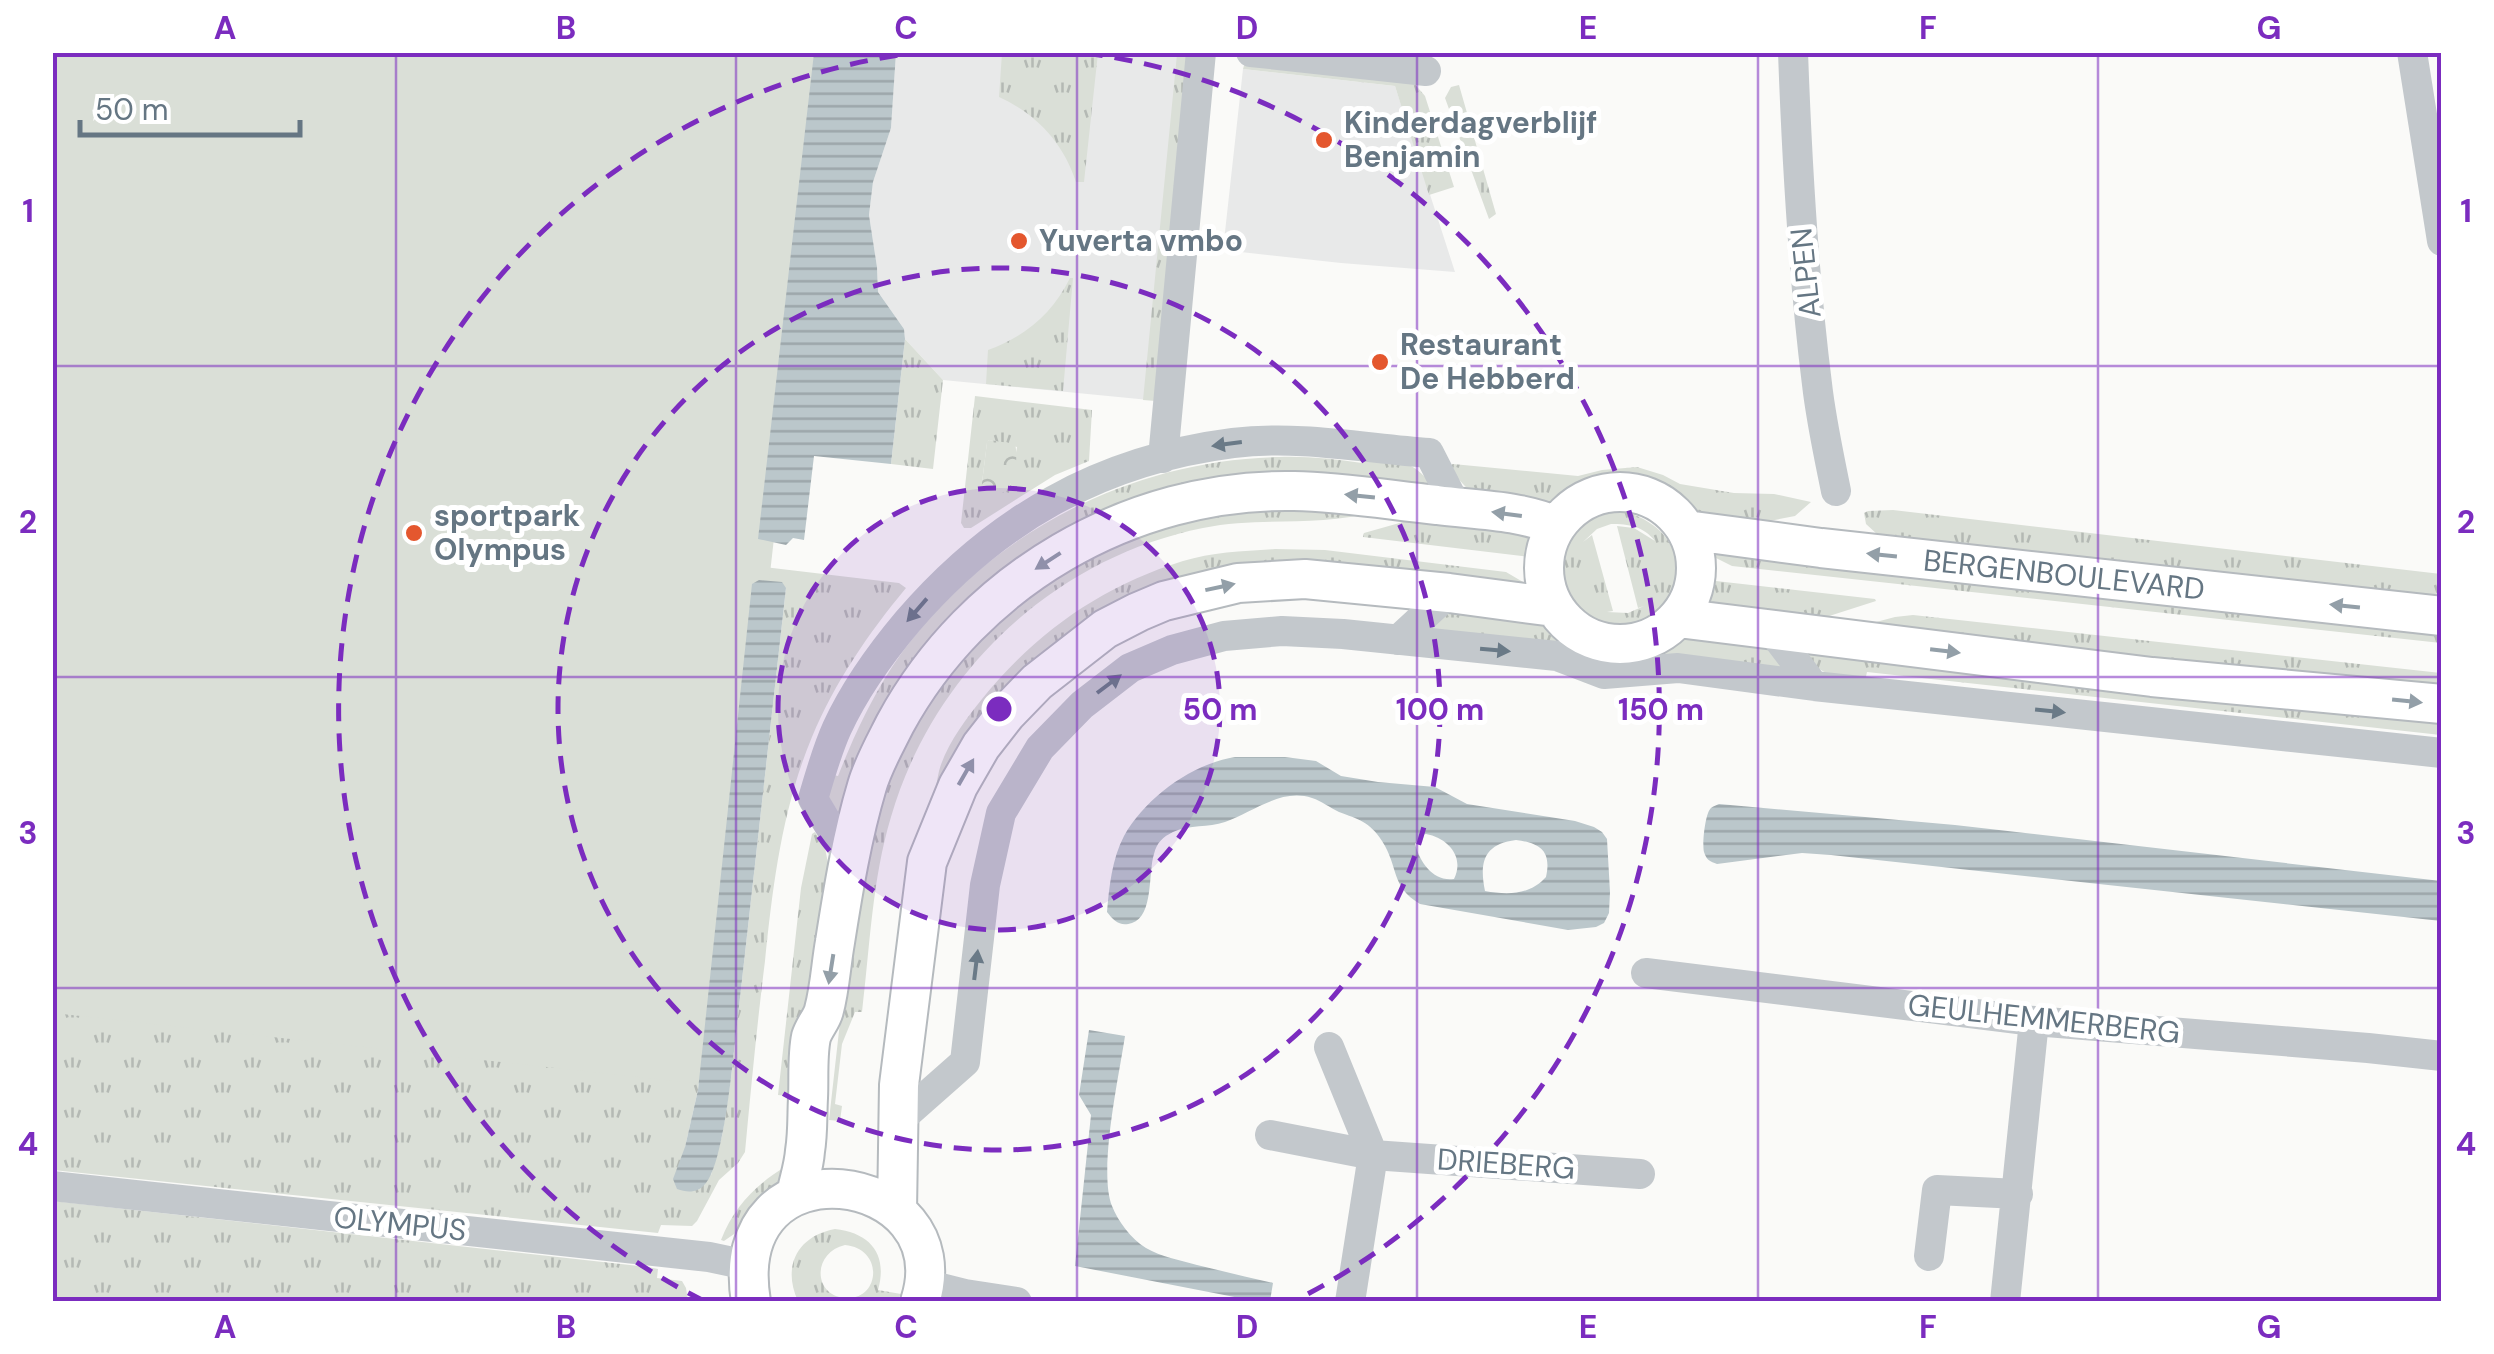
<svg xmlns="http://www.w3.org/2000/svg" width="2494" height="1354" font-family="'DM Sans',sans-serif">
  <style>
    .built { fill: #e8e9e9 }
    .grass { fill: url(#grass-tufts); fill-rule: evenodd }
    .forest { fill: url(#forest-crowns) }
    .park { fill: #dadfd7 }
    .water { fill: url(#water-rules); fill-rule: evenodd }
    .lines { fill: none; stroke-linecap: round; stroke-linejoin: round }
    .major-casing { stroke: #b5babe; stroke-width: 42 }
    .minor { stroke: #c3c8cc; stroke-width: 30 }
    .major { stroke: #fff; stroke-width: 38 }
    .oneway { fill: #6a7a87 }
    .oneway2 { fill: #939fa8 }
    .grid { fill: none; stroke: #7b2cbf; stroke-width: 2.5; stroke-opacity: 0.55 }
    .ring { fill: none; stroke: #7b2cbf; stroke-width: 5; stroke-dasharray: 18 12 }
    .poi-dot { fill: #e4572e; stroke: #fff; stroke-width: 4 }
    .labels { text-anchor: middle; stroke-width: 10; stroke-linejoin: round; paint-order: stroke }
    .poi-label { font-size: 30px; font-weight: bold; fill: #657683; stroke: #fff; text-anchor: start }
    .street-label { font-size: 30px; fill: #657683; stroke: #fff }
    .centre { fill: #7b2cbf; stroke: #fff; stroke-width: 5 }
    .ring-label { font-size: 30px; text-anchor: middle; font-weight: bold; fill: #7b2cbf; stroke: #fff; stroke-width: 10; stroke-linejoin: round; paint-order: stroke }
    .neatline { fill: none; stroke: #7b2cbf; stroke-width: 4 }
    .grid-label { font-size: 32px; text-anchor: middle; font-weight: bold; fill: #7b2cbf }
  </style>
  <defs>
    <pattern id="grass-tufts" width="24" height="20" patternUnits="userSpaceOnUse" patternTransform="scale(2.5)"><rect width="24" height="20" fill="#dadfd7"/><path d="M3 7l-1-3M5 7V3M7 7l1-3M15 17l-1-3M17 17v-4M19 17l1-3" fill="none" stroke="#b4b9b4"/></pattern>
    <pattern id="forest-crowns" width="20" height="18" patternUnits="userSpaceOnUse" patternTransform="scale(2.5)"><rect width="20" height="18" fill="#dadfd7"/><path d="M2 6a3 3 0 1 1 6 0M12 15a3 3 0 1 1 6 0" fill="none" stroke="#b4b9b4"/></pattern>
    <pattern id="water-rules" width="6" height="5" patternUnits="userSpaceOnUse" patternTransform="scale(2.5)"><rect width="6" height="5" fill="#bbc7cb"/><path d="M0 2.5h6" fill="none" stroke="#9ca6aa"/></pattern>
  </defs>
  <rect width="100%" height="100%" fill="#fafaf8"/>
  <path class="built" d="M 896,53 L 1183,53 L 1149,400 L 943,380 L 905,339 L 904,329 L 878,292 L 877,267 L 869,215 L 873,182 L 891,128 Z
    M 1243,69 L 1395,86 L 1455,272 L 1341,263 L 1223,250 Z"/>
  <path class="grass" d="M 1002,53 L 1098,53 L 1084,182 L 1076,182 C 1063,142 1036,114 999,97 Z
    M 1177,54 L 1187,55 L 1156,401 L 1143,400 Z
    M 1245,62 L 1413,82 L 1425,96 L 1454,187 L 1429,195 L 1395,86 L 1243,69 Z
    M 1459,85 L 1496,214 L 1489,219 L 1445,98 L 1451,87 Z
    M 1070,278 L 1073,278 L 1063,391 L 986,384 L 988,350 C 1025,337 1053,313 1070,278 Z
    M 905,339 L 943,380 L 933,469 L 891,464 Z
    M 975,396 L 1092,410 L 1089,461 L 1055,475 L 971,528 L 964,528 L 961,523 ZM 989,440 L 1017,447 L 1010,486 L 1004,491 L 981,491 L 987,443 Z
    M 1364,454 C 1400,460 1415,460 1437,492 L 1314,483 L 1018,570 L 846,824 L 826,793 L 829,774 L 838,776 C 853,738 870,701 892,667 C 978,539 1125,460 1279,457 C 1307,456 1334,459 1362,463 Z
    M 1453,464 L 1578,476 L 1602,470 L 1637,467 L 1663,475 L 1680,484 L 1734,493 L 1774,494 L 1811,502 L 1795,516 L 1749,525 L 1693,517 L 1674,498 L 1657,488 L 1639,482 L 1620,480 L 1584,487 L 1547,506 L 1475,497 L 1452,472 L 1451,465 Z
    M 1205,507 L 1376,511 C 1320,528 1261,516 1203,528 C 1054,558 933,672 891,817 C 872,880 870,947 862,1012 L 855,1012 L 842,1044 L 835,1104 L 842,1106 L 840,1121 L 829,1120 L 848,951 L 865,822 L 937,674 L 1064,561 Z
    M 1893,510 L 2441,574 L 2441,596 L 1878,535 L 1866,524 L 1864,513 L 1868,511 Z
    M 1622,511 C 1667,522 1695,562 1663,604 C 1655,614 1644,621 1631,624 C 1559,642 1526,522 1622,511 ZM 1611,524 C 1629,524 1643,526 1655,541 L 1634,528 L 1617,526 L 1638,608 L 1644,606 L 1628,613 L 1607,612 L 1613,611 L 1592,535 L 1583,542 L 1597,529 Z
    M 1410,520 L 1538,533 L 1531,557 L 1363,537 L 1364,533 Z
    M 1708,547 L 2441,623 L 2441,643 L 1732,566 L 1716,558 Z
    M 1275,549 L 1325,550 L 1506,572 L 1523,582 L 1531,593 L 1297,572 L 1095,625 L 933,809 C 935,797 936,783 939,771 C 946,745 966,719 982,699 C 1035,633 1102,586 1183,561 C 1212,552 1244,551 1275,549 Z
    M 721,562 L 899,583 L 906,588 C 868,634 835,682 812,737 C 782,809 773,884 765,961 C 757,1025 751,1088 745,1152 L 738,1163 L 719,1180 L 697,1221 L 692,1226 L 661,1225 L 658,1233 L 53,1170 L 53,1000 ZM 752,584 L 786,588 L 731,1078 L 722,1136 L 711,1175 L 685,1147 L 698,1090 Z
    M 1707,580 L 1875,599 L 1876,601 L 1823,618 L 1700,606 Z
    M 1464,603 L 1546,621 L 1567,640 L 1583,649 L 1601,655 L 1619,657 L 1646,653 L 1680,636 L 1753,635 L 1788,669 L 1635,664 L 1428,631 L 1433,624 Z
    M 1913,615 L 2441,673 L 2441,695 L 1861,626 L 1895,617 Z
    M 1802,641 L 2441,711 L 2441,735 L 1867,672 L 1865,681 C 1846,679 1820,676 1808,658 C 1806,656 1803,643 1802,641 Z
    M 815,832 L 825,848 L 830,873 L 810,983 L 798,1097 L 778,1095 L 801,888 L 812,834 Z
    M 785,1167 C 785,1193 745,1228 724,1241 L 721,1240 C 734,1207 755,1185 785,1167 Z
    M 53,1201 L 648,1267 L 658,1269 L 657,1278 L 682,1281 L 686,1288 L 688,1301 L 53,1302 Z
    M 835,1229 C 871,1233 888,1255 878,1290 L 901,1294 L 897,1301 L 798,1301 C 782,1267 797,1236 835,1229 ZM 845,1245 C 885,1249 880,1301 845,1298 C 812,1295 813,1252 845,1245 Z"/>
  <path class="forest" d="M 989,440 L 1015,444 C 1018,454 1016,478 1008,488 C 1003,495 992,496 984,497 L 981,491 L 987,442 Z"/>
  <path class="park" d="M 53,53 L 829,53 L 712,1085 L 53,1013 Z"/>
  <path class="water" d="M 814,53 L 896,53 L 891,128 L 873,182 L 869,215 L 877,267 L 878,292 L 904,329 L 905,339 L 891,464 L 814,456 L 804,540 L 793,538 L 786,545 L 758,539 Z
    M 759,580 L 782,582 L 786,588 L 731,1078 C 728,1101 720,1166 706,1183 C 698,1193 688,1193 677,1189 L 673,1179 L 685,1147 L 698,1090 L 752,584 Z
    M 1235,757 L 1285,757 L 1316,761 L 1341,776 L 1378,782 L 1435,787 L 1467,804 L 1575,821 L 1594,827 L 1602,832 L 1607,839 L 1610,892 L 1609,913 L 1604,923 L 1596,927 L 1568,930 L 1420,904 C 1390,886 1399,867 1382,841 C 1370,822 1358,819 1339,812 C 1330,808 1322,801 1312,798 C 1281,788 1253,812 1225,822 C 1208,828 1190,824 1173,832 C 1163,837 1157,842 1154,854 C 1148,872 1154,916 1132,923 C 1120,927 1114,921 1107,912 C 1109,887 1112,859 1124,836 C 1146,797 1192,764 1235,757 ZM 1426,834 C 1448,838 1465,857 1454,879 C 1434,882 1420,863 1415,844 L 1421,835 ZM 1516,840 C 1539,843 1552,850 1546,877 C 1530,895 1508,895 1485,891 C 1479,862 1484,844 1516,840 Z
    M 1719,804 L 1955,825 L 2441,881 L 2441,921 L 1831,855 L 1802,853 L 1717,864 C 1710,861 1707,861 1704,852 C 1702,845 1705,813 1711,808 C 1713,806 1717,805 1719,804 Z
    M 1089,1030 L 1125,1036 C 1119,1076 1098,1171 1112,1206 C 1118,1221 1131,1239 1146,1248 C 1161,1257 1180,1260 1197,1265 C 1222,1271 1247,1277 1273,1283 L 1270,1301 L 1255,1301 L 1075,1266 L 1091,1115 L 1079,1095 Z"/>
  <g class="lines">
    <defs>
      <path id="major" d="M1544 568a76 76 0 1 1 152 0a76 76 0 1 1-152 0Z
        M 1686,530 L 1821,548 L 2442,616
        M 1678,618 L 2152,677 L 2442,704
        M 796,1195 C 799,1180 804,1166 805,1151 C 808,1133 807,1115 808,1098 C 809,1079 807,1056 811,1037 C 814,1027 822,1019 824,1010 C 830,988 831,964 835,942 C 843,891 852,836 867,786 C 873,765 885,744 895,724 C 973,580 1130,488 1294,491 C 1342,492 1389,500 1437,505 C 1476,510 1520,510 1556,526
        M 897,1211 L 899,1085 L 927,862 L 958,786 L 981,746 L 1006,714 L 1037,682 L 1105,629 L 1138,612 L 1164,601 L 1238,583 L 1305,579 L 1449,593 L 1554,607
        M 751,1302 C 723,1134 963,1169 920,1302"/>
    </defs>
    <use href="#major" class="major-casing"/>
    <path class="minor" d="M 1251,52 L 1426,71
      M 1793,52 C 1797,163 1803,274 1817,384 C 1821,420 1829,456 1836,491
      M 2412,52 L 2442,241
      M 1163,458 L 1201,52
      M 1772,631 L 1814,686
      M 1398,640 L 1449,593
      M 850,860 L 813,799 C 820,775 827,750 837,728 C 855,689 881,653 908,621 C 995,520 1100,460 1233,443 C 1298,435 1363,448 1429,453 L 1457,508
      M 1646,973 L 2034,1021 L 2368,1048 L 2442,1056
      M 1329,1047 L 1373,1155 L 1350,1302
      M 897,1122 L 965,1062 L 985,885 L 1001,813 L 1040,748 L 1082,705 L 1130,668 L 1172,650 L 1224,636 L 1282,631 L 1343,634 L 1557,656 L 1604,674 L 1678,668 L 1814,686 L 2442,753
      M 1270,1135 L 1373,1155 L 1640,1174
      M 52,1186 L 709,1257 L 747,1265
      M 1929,1256 L 1937,1190 L 2018,1194
      M 925,1284 L 965,1294 L 1017,1302
      M 2005,1302 L 2034,1021"/>
    <use href="#major" class="major"/>
  </g>
  <defs><path id="oneway-solid" d="M-6-.8H1V-3.2L6.5 0L1 3.2V.8H-6Z" transform="scale(2.5)"/></defs>
  <g class="oneway">
    <use href="#oneway-solid" transform="translate(1227 444) rotate(172)"/>
    <use href="#oneway-solid" transform="translate(917 610) rotate(131)"/>
    <use href="#oneway-solid" transform="translate(1495 650) rotate(5)"/>
    <use href="#oneway-solid" transform="translate(1109 684) rotate(-37)"/>
    <use href="#oneway-solid" transform="translate(2050 711) rotate(6)"/>
    <use href="#oneway-solid" transform="translate(976 965) rotate(-83)"/>
  </g>
  <g class="oneway2">
    <use href="#oneway-solid" transform="translate(1360 496) rotate(-174)"/>
    <use href="#oneway-solid" transform="translate(1507 514) rotate(-172)"/>
    <use href="#oneway-solid" transform="translate(1882 555) rotate(-174)"/>
    <use href="#oneway-solid" transform="translate(1048 561) rotate(147)"/>
    <use href="#oneway-solid" transform="translate(1220 587) rotate(-12)"/>
    <use href="#oneway-solid" transform="translate(2345 606) rotate(-174)"/>
    <use href="#oneway-solid" transform="translate(1945 651) rotate(7)"/>
    <use href="#oneway-solid" transform="translate(2407 701) rotate(6)"/>
    <use href="#oneway-solid" transform="translate(966 772) rotate(-60)"/>
    <use href="#oneway-solid" transform="translate(831 969) rotate(99)"/>
  </g>
  <path class="grid" d="M 396,52 L 396,1302M 736,52 L 736,1302M 1077,52 L 1077,1302M 1417,52 L 1417,1302M 1758,52 L 1758,1302M 2098,52 L 2098,1302M 52,366 L 2442,366M 52,677 L 2442,677M 52,988 L 2442,988"/>
  <circle cx="999" cy="709" r="221" fill="#7b2cbf" fill-opacity=".12"/>
  <g class="ring">
    <circle cx="999" cy="709" r="221"/>
    <circle cx="999" cy="709" r="441"/>
    <path d="M704 1301A662 662 0 0 1 913 53M1085 53A662 662 0 0 1 1294 1301"/>
  </g>
  <g class="poi-dot">
    <circle cx="1324" cy="140" r="10"/>
    <circle cx="1019" cy="241" r="10"/>
    <circle cx="1380" cy="362" r="10"/>
    <circle cx="414" cy="533" r="10"/>
  </g>
  <g class="labels">
    <g class="poi-label">
      <text x="1344" y="133">Kinderdagverblijf<tspan x="1344" dy="34">Benjamin</tspan></text>
      <text x="1039" y="251">Yuverta vmbo</text>
      <text x="1400" y="355">Restaurant<tspan x="1400" dy="34">De Hebberd</tspan></text>
      <text x="434" y="526">sportpark<tspan x="434" dy="34">Olympus</tspan></text>
    </g>
    <g class="street-label">
      <text transform="translate(1806 273) rotate(-96)" y="10">ALPEN</text>
      <text transform="translate(2064 575) rotate(6)" y="10">BERGENBOULEVARD</text>
      <text transform="translate(2044 1019) rotate(6)" y="10">GEULHEMMERBERG</text>
      <text transform="translate(1506 1164) rotate(4)" y="10">DRIEBERG</text>
      <text transform="translate(400 1224) rotate(6)" y="10">OLYMPUS</text>
    </g>
  </g>
  <circle cx="999" cy="709" r="15" class="centre"/>
  <g class="ring-label">
    <text x="1220" y="720">50 m</text>
    <text x="1440" y="720">100 m</text>
    <text x="1661" y="720">150 m</text>
  </g>
  <rect width="2494" height="1354" fill="none" stroke="#ffffff" stroke-width="110"/>
  <path d="M80 120v15h220v-15" fill="none" stroke="#657683" stroke-width="5"/>
  <text x="95" y="120" font-size="30" fill="#657683" stroke="#ffffff" stroke-width="8" paint-order="stroke">50 m</text>
  <rect x="55" y="55" width="2384" height="1244" class="neatline"/>
  <g class="grid-label">
    <text x="225" y="39">A</text>
    <text x="566" y="39">B</text>
    <text x="906" y="39">C</text>
    <text x="1247" y="39">D</text>
    <text x="1588" y="39">E</text>
    <text x="1928" y="39">F</text>
    <text x="2269" y="39">G</text>
    <text x="28" y="222">1</text>
    <text x="2466" y="222">1</text>
    <text x="28" y="533">2</text>
    <text x="2466" y="533">2</text>
    <text x="28" y="844">3</text>
    <text x="2466" y="844">3</text>
    <text x="28" y="1155">4</text>
    <text x="2466" y="1155">4</text>
    <text x="225" y="1338">A</text>
    <text x="566" y="1338">B</text>
    <text x="906" y="1338">C</text>
    <text x="1247" y="1338">D</text>
    <text x="1588" y="1338">E</text>
    <text x="1928" y="1338">F</text>
    <text x="2269" y="1338">G</text>
  </g>
</svg>
